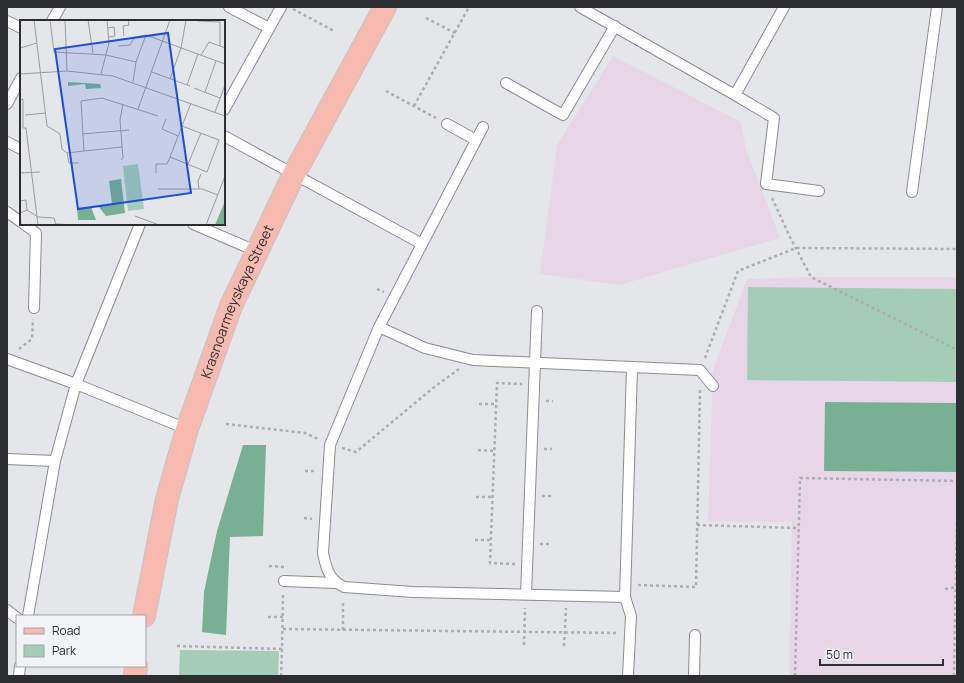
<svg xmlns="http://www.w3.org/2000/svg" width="964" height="683" font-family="Manrope,sans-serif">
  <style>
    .education { fill: #e7d6e7 }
    .green { fill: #a5ccb7 }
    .forest { fill: #78b094 }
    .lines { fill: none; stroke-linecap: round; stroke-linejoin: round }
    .service-casing { stroke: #8b8d91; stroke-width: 12 }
    .primary-casing { stroke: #c4c4c5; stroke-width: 24 }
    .path { stroke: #acadb0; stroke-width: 2.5; stroke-dasharray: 3 3; stroke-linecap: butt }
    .service { stroke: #fff; stroke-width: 10 }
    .primary { stroke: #f7bab1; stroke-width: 22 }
    .labels { text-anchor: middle; stroke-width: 3; stroke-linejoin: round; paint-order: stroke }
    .street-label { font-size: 14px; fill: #2d2e2f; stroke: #f1f3f7 }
    .inset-road { fill: none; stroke: #9b9c9f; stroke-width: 1 }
    .view { fill: #1d4ed8; fill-opacity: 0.15; stroke: #1d4ed8; stroke-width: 2 }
    .inset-edge { fill: none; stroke: #2d2e2f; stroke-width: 2 }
  </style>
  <rect width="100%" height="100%" fill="#e4e6ea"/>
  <path class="education" d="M 613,56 L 741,122 L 746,149 L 780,238 L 619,285 L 540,274 L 557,145 Z
    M 811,277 L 957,277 L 957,676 L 789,676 L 792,522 L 708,521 L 713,370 L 747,279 Z"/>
  <path class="green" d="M 748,287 L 957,289 L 957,382 L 747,380 Z
    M 180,650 L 279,651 L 278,676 L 179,676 Z"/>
  <path class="forest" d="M 825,402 L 957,403 L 957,472 L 824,471 Z
    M 243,445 L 266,445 L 263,536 L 230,537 L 226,635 L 202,632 L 204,592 L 217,531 Z"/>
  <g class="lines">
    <defs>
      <path id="service" d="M 229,7 L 269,28
        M 580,7 L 735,95 L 784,7
        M 7,21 L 21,28
        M 52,21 L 60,7
        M 506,83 L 563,115 L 615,26
        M 735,95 L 774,118 L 766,184 L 819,191
        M 7,104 L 21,78
        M 224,110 L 281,7
        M 447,124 L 476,140
        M 483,127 L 379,327 L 330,445 L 323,553 C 326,568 329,580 344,587 L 413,592 L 625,597 L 632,368
        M 224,136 L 422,244
        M 7,142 L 21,149
        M 912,192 L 937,7
        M 7,212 L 21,222
        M 24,224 L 36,233 L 34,308
        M 193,224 L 256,251
        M 379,327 L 425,348 L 473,360 L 700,370 L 713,386
        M 7,359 L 76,384 L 187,429
        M 7,459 L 55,461
        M 284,581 L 336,583
        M 526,594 L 537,311
        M 625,597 L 631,616 L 628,676
        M 7,610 L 17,618
        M 28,616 L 55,461 L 76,384 L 140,224
        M 19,676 L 20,666
        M 694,676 L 695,635"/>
      <g id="primary">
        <path id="s1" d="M 144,616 L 167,499 L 187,429 L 231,306 L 294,174 L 385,7"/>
        <path d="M 135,676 L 136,666"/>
      </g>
    </defs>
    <use href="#service" class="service-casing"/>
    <use href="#primary" class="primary-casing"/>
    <path class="path" d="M 293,9 L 334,31
      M 426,18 L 455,33
      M 386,91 L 436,118
      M 414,106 L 469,7
      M 772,198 L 789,235 L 811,277 L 957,350
      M 377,289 L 384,292
      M 19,349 L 32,339 L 33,319
      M 705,358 L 738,271 L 796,248 L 957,249
      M 546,401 L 553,401
      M 479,404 L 496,404
      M 226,424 L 305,433 L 318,439
      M 342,448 L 356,452 L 433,388 L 459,369
      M 544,449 L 552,449
      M 478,450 L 494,451
      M 305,471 L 317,471
      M 542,496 L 551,496
      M 476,497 L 493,497
      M 304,518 L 312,519
      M 697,525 L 798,528
      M 475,540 L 491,540
      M 540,544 L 549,544
      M 515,564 L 490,563 L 497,383 L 522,384
      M 269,566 L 284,567
      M 638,585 L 696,587 L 700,390
      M 945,589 L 957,587
      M 268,617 L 283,617
      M 283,629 L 618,633
      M 343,630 L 343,600
      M 524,645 L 525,608
      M 177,646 L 282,649 L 283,594
      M 564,646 L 566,608
      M 281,676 L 282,649
      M 795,676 L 800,478 L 957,481
      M 954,676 L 957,523"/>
    <use href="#service" class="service"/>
    <use href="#primary" class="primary"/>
  </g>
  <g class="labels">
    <g class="street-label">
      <text dy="5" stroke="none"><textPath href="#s1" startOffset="329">Krasnoarmeyskaya Street</textPath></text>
    </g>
  </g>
  <g transform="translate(20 20)">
    <rect width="205" height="205" fill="#e4e6ea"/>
    <path d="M 118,144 L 124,189 L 108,191 L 103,146 Z" fill="#a5ccb7"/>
    <path d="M 48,62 L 80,64 L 81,68 L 66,69 L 65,64 L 48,66 ZM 101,159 L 105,193 L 86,196 L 78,186 L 92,184 L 89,161 ZM 205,181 L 205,205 L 195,205 ZM 71,187 L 76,200 L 58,200 L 57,188 Z" fill="#78b094"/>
    <path class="inset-road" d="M 14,0 L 27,106 L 40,114 L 42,129 L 47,133 L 49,143 L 59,143M 30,0 L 34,32 L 86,35 L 116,42 L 113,62M 45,0 L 47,51M 68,0 L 73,33M 178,1 L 200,2 L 200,26 L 205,28M 88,8 L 94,7 L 95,16 L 89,17M 104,16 L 103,6 L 109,5 L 108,0M 98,26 L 110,25 L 115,17 L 126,15M 0,28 L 17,23M 181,35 L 189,22 L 200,26M 116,42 L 126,15 L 205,44M 132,52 L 170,66M 0,54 L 47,51 L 93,56 L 205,96M 81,54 L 89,23 L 87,0M 150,59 L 161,28 L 166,0M 167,65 L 178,34M 174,68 L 200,78M 185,72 L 196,41M 0,80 L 3,79 L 3,108 L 6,108 L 18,205M 118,89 L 150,0M 195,92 L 205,65M 5,95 L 26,93M 146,99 L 142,109 L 158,116M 162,106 L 199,120 L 187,152 L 150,137 L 171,83M 62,114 L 109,110M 102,127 L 64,131 L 61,81 L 82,78 L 138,96M 47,133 L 64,131M 101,140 L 103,138 L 100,100 L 103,84M 168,144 L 181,113M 0,153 L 20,152M 136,153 L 136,144 L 147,144 L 150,137M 138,169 L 182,169 L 198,175M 179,169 L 178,161 L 181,154M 0,181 L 6,180 L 7,190 L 18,197 L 34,198 L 36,205M 115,196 L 139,205M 36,204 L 59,205M 1,205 L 0,193 L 7,190M 186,205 L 205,156"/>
    <path class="view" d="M 148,13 L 171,173 L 58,189 L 35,29 Z"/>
    <rect width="205" height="205" class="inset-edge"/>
  </g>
  <rect width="964" height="683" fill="none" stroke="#2d2e2f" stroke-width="16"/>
  <rect x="16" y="615" width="130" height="52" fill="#f1f3f7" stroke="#a3a4a7"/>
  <rect x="24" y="628" width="20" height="6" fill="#f7bab1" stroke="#a3a4a7"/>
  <text x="52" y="635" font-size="12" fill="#2d2e2f">Road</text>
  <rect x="24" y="645" width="20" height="12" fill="#a5ccb7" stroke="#a3a4a7"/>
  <text x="52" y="655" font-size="12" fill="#2d2e2f">Park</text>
  <path d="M820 659v6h123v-6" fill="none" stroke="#2d2e2f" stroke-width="2"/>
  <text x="826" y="659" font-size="12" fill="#2d2e2f" stroke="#f1f3f7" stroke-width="3" paint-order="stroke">50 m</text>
</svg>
